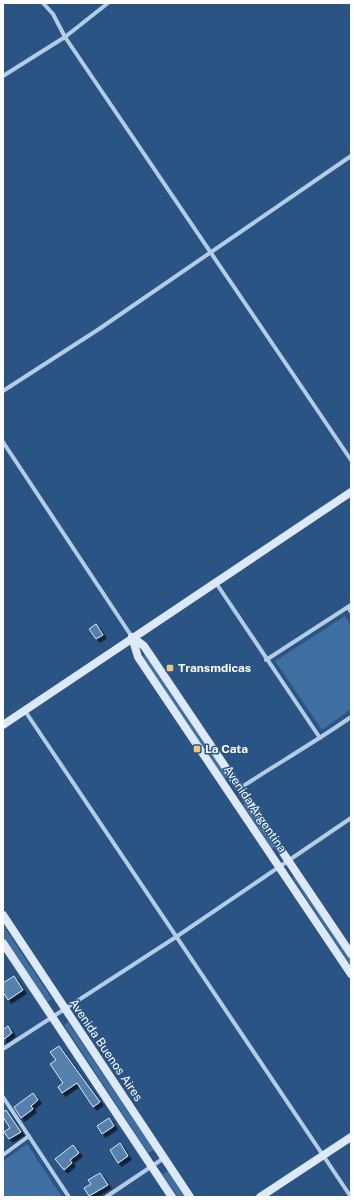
<svg xmlns="http://www.w3.org/2000/svg" width="354" height="1200" font-family="'Public Sans',sans-serif">
  <style>
    .green { fill: #3e6fa0 }
    .building { fill: #5681ad; stroke: #d7e6f6; filter: url(#shadow) }
    .lines { fill: none; stroke-linecap: round; stroke-linejoin: round }
    .street { stroke: #b4cde7; stroke-width: 4 }
    .secondary { stroke: #dde9f7; stroke-width: 8 }
    .poi-dot { fill: #edc87b; stroke: #2a5484; stroke-width: 1.5 }
    .labels { text-anchor: middle; stroke-width: 3; stroke-linejoin: round; paint-order: stroke }
    .poi-label { font-size: 12px; font-weight: bold; fill: #fff; stroke: #2a5484; text-anchor: start }
    .street-label { font-size: 12px; fill: #fff; stroke: #2a5484 }
  </style>
  <defs>
    <filter id="shadow"><feDropShadow dx="3.5" dy="3.5" stdDeviation="0" flood-color="#0009"/></filter>
  </defs>
  <rect width="100%" height="100%" fill="#2a5484"/>
  <path class="green" d="M 345,616 L 351,625 L 351,709 L 322,730 L 275,661 Z
    M 146,654 L 228,777 L 225,779 L 142,656 Z
    M 245,803 L 275,847 L 272,849 L 243,805 Z
    M 295,876 L 351,960 L 351,966 L 292,877 Z
    M 3,925 L 52,999 L 47,1002 L 3,936 Z
    M 68,1022 L 154,1150 L 148,1153 L 64,1025 Z
    M 27,1144 L 62,1197 L 3,1197 L 3,1161 Z
    M 168,1171 L 185,1197 L 178,1197 L 162,1174 Z"/>
  <path class="building" d="M 96,624 L 103,635 L 96,639 L 89,629 Z
    M 14,976 L 23,990 L 8,1000 L 3,992 L 3,983 Z
    M 8,1026 L 12,1033 L 3,1040 L 3,1030 Z
    M 59,1046 L 100,1102 L 93,1107 L 77,1083 L 62,1093 L 58,1087 L 63,1083 L 50,1064 L 56,1060 L 50,1052 Z
    M 33,1093 L 38,1100 L 31,1106 L 33,1109 L 21,1118 L 14,1107 Z
    M 6,1110 L 21,1132 L 9,1139 L 4,1132 L 10,1128 L 3,1117 L 3,1112 Z
    M 109,1118 L 114,1126 L 102,1134 L 97,1126 Z
    M 120,1143 L 128,1156 L 118,1163 L 110,1150 Z
    M 73,1145 L 79,1153 L 70,1160 L 72,1163 L 64,1170 L 55,1159 Z
    M 100,1173 L 108,1185 L 89,1196 L 84,1188 L 91,1184 L 88,1180 Z"/>
  <g class="lines">
    <path class="street" d="M 43,3 L 53,14 L 65,37 L 351,460
      M 3,76 L 65,37 L 108,3
      M 3,391 L 99,329 L 351,156
      M 3,442 L 132,637
      M 216,583 L 320,738
      M 348,607 L 351,612
      M 266,660 L 351,605
      M 25,711 L 351,1197
      M 240,788 C 277,764 315,742 351,717
      M 3,1049 L 176,937 L 351,818
      M 3,1097 L 69,1197
      M 3,1155 L 29,1136
      M 106,1197 L 164,1158"/>
    <path class="secondary" d="M 132,637 L 138,657 L 351,974
      M 132,637 L 144,646 L 351,954
      M 3,725 L 351,492
      M 3,915 L 190,1197
      M 3,943 L 172,1197
      M 260,1197 L 351,1137"/>
  </g>
  <g class="poi-dot">
    <rect x="166" y="664" width="8" height="8" rx="2"/>
    <rect x="193" y="745" width="8" height="8" rx="2"/>
  </g>
  <g class="labels">
    <g class="poi-label">
      <text x="178" y="672">Transmdicas</text>
      <text x="205" y="753">La Cata</text>
    </g>
    <g class="street-label">
      <text transform="translate(255 809) rotate(56)" y="4">Avenida Argentina</text>
      <text transform="translate(106 1050) rotate(56)" y="4">Avenida Buenos Aires</text>
    </g>
  </g>
  <rect width="354" height="1200" fill="none" stroke="#ffffff" stroke-width="8"/>
</svg>
